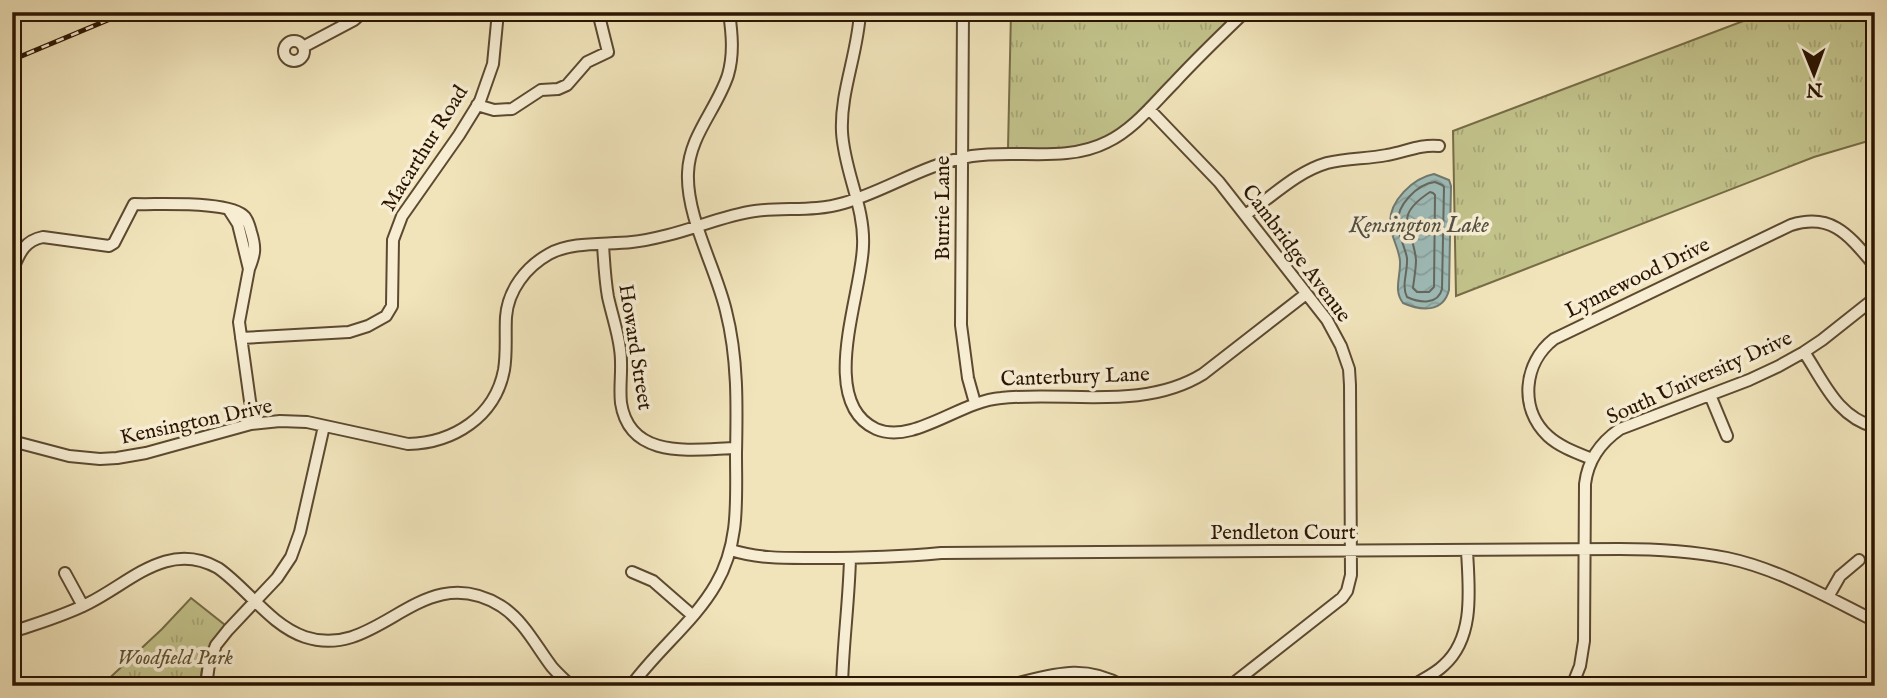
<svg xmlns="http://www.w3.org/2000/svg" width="1887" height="698" font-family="'IM FELL English',serif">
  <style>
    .park { fill: url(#park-tufts); stroke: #766c46; stroke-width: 2 }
    .water { fill: url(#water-waves); stroke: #707970; stroke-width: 2 }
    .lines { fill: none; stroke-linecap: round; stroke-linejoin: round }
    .shore { stroke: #64685e; stroke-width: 2 }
    .minor-casing { stroke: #5c4930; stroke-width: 14 }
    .minor { stroke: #f6edd3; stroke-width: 10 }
    .rail-casing { stroke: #2b1502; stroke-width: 5 }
    .rail { stroke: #f6edd3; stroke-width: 2.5; stroke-dasharray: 8; stroke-linecap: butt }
    .labels { text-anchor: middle; stroke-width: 7; stroke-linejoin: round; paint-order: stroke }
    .street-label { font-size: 21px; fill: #2b1502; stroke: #f6edd3 }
    .park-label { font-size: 21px; font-style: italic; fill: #605232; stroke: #f6edd3 }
    .water-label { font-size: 23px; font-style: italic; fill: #534f42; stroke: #f6edd3 }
  </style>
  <defs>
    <pattern id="park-tufts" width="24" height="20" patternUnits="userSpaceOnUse" patternTransform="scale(1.75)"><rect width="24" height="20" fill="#c2c28b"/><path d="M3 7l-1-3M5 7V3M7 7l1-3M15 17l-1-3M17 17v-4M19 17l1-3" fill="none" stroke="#a7a676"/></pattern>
    <pattern id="water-waves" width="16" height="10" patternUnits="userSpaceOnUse" patternTransform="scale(1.75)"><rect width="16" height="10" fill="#9ebcb9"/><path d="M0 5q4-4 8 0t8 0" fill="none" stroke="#88a19d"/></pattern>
  </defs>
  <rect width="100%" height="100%" fill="#f1e4bb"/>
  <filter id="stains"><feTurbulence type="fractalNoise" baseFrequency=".00286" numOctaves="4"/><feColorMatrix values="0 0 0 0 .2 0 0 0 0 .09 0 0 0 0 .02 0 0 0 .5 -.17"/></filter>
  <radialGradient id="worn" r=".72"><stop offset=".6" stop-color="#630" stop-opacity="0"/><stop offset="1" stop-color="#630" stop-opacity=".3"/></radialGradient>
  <path class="park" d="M 1011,12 L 1241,12 L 1126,125 L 1104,141 L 1058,151 L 1008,148 Z
    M 1767,12 L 1875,12 L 1875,139 L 1814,157 L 1456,296 L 1453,131 Z
    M 191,598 L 225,625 C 211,643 199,662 201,686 L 101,686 L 162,629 Z"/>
  <path class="water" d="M 1434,174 L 1449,180 L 1451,186 L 1449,290 C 1443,313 1421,311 1403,303 C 1393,290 1401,276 1400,261 C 1399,248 1391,237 1390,224 C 1389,201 1413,178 1434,174 Z"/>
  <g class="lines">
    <path class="shore" d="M 1435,182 L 1442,185 L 1444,187 L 1442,289 C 1438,305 1420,303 1407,297 C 1401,285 1408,272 1407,258 C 1405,247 1399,237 1398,226 C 1395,206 1417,184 1435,182 Z
      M 1430,192 L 1433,193 L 1435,195 L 1434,287 L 1429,292 L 1417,292 L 1413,288 C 1414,279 1416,269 1416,260 C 1413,226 1391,218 1430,192 Z"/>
    <defs>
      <path id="minor" d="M 860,12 C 858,53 840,92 842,132 C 844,171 865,207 863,246 C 862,294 817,402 876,429 C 913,445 960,401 1001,398 C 1068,391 1143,411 1203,374 L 1306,294
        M 963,12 L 961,325 L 968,378 L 975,403
        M284 51a10 10 0 1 1 20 0a10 10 0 1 1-20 0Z
        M 303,47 L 354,20 L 363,12
        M 477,105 L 494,110 L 512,109 L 541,90 L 558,89 L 567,85 L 587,62 L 608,52 L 598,12
        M 1149,109 L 1219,182 L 1327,320 L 1341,346 L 1349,369 L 1350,385 L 1351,575 L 1347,591 L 1342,598 L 1230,686
        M 229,210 L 238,224 L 249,269 L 239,322 L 250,401 L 256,423
        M 1245,215 C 1272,197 1296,172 1327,163 C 1347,158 1367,159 1387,155 C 1405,152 1420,144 1439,146
        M 603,244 C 604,262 605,280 608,297 C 612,315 618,332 620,349 C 623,367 619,385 621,403 C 630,461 694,449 736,448
        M 12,271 C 19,255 23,241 43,237 L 109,246 L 114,243 L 134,204 C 158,205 231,200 245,217 C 248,221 250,228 251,232 C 256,248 255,254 249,269
        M 241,338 L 349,332 L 368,326 L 386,316 L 392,306 L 393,240 L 402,216 L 459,135 L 480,101 L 493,64 L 498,12
        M 1804,352 C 1824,382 1837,417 1875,427
        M 1710,395 L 1727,436
        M 12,441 L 69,456 L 100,459 L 117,458 L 146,453 L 251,424 L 280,421 L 307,422 L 408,444 C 453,443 495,417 504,370 C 507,352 505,335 506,317 C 508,290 526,267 549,254 C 573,241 605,245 632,242 C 644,241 656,238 668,235 C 697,228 725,215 755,211 C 785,207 814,212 844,203 C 888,190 924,164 972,156 C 1016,149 1066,163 1107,142 C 1134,129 1154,103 1174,83 C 1197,58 1221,35 1245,12
        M 1592,459 C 1577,453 1560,447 1548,436 C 1519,409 1523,363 1554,339 L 1791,225 C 1833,212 1850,237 1875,266
        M 731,550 C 759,559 787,558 817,558 C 858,558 899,557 941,553 L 1620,549 C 1656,549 1691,551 1727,558 C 1779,569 1827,597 1875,621
        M 632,572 L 653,581 L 692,615
        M 65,573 L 83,606
        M 1828,597 L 1840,576 L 1859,560
        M 12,632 C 38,623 64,616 89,603 C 131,582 168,540 218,568 C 248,589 270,625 305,637 C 379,662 420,557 501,606 C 524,621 536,646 552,667 C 558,674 565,680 571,686
        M 206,686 L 209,664 L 216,645 L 228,630 L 277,578 L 291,557 L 300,532 L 324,426
        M 631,686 C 657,650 695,621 716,584 C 740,543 736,499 736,454 C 737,406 738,358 726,311 C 716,268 686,217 688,173 C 689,136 717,109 728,75 C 734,54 732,34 729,12
        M 842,686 C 843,643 849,601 850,558
        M 1006,686 C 1050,676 1081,662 1123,686
        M 1412,686 C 1423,679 1435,674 1444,665 C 1475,637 1469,589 1467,551
        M 1572,686 L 1580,666 L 1584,641 L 1585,484 C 1588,459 1601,442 1620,429 L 1749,380 L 1779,366 L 1804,352 L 1822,340 L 1875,298"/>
    </defs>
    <use href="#minor" class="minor-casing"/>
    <use href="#minor" class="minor"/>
    <defs>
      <path id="rail" d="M 12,60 L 127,12"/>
    </defs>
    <use href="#rail" class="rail-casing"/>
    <use href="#rail" class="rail"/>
  </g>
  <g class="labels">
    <g class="street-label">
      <text transform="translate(424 148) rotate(-58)" y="7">Macarthur Road</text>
      <text transform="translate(942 208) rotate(-90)" y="7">Burrie Lane</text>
      <text transform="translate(1297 253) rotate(53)" y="7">Cambridge Avenue</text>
      <text transform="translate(1637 277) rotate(-26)" y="7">Lynnewood Drive</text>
      <text transform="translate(636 347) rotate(81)" y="7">Howard Street</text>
      <text transform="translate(1075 376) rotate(-2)" y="7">Canterbury Lane</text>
      <text transform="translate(1699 377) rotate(-24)" y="7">South University Drive</text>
      <text transform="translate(196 421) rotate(-12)" y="7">Kensington Drive</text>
      <text x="1283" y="539">Pendleton Court</text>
    </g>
    <g class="park-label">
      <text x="175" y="664">Woodfield Park</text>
    </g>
    <g class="water-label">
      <text x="1419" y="232">Kensington Lake</text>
    </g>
  </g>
  <rect width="1887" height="698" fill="none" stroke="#f1e4bb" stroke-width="42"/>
  <rect x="14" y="14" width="1859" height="670" fill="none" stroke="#2b1502" stroke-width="3.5"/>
  <rect x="21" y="21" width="1845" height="656" fill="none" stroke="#2b1502" stroke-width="2"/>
  <g transform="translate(1814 74) rotate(179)" stroke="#f6edd3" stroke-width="5" paint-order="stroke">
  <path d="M0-5L12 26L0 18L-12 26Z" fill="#2b1502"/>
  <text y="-10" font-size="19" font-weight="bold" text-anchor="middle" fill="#2b1502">N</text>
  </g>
  <rect width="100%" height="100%" filter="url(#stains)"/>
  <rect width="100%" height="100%" fill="url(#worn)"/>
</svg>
